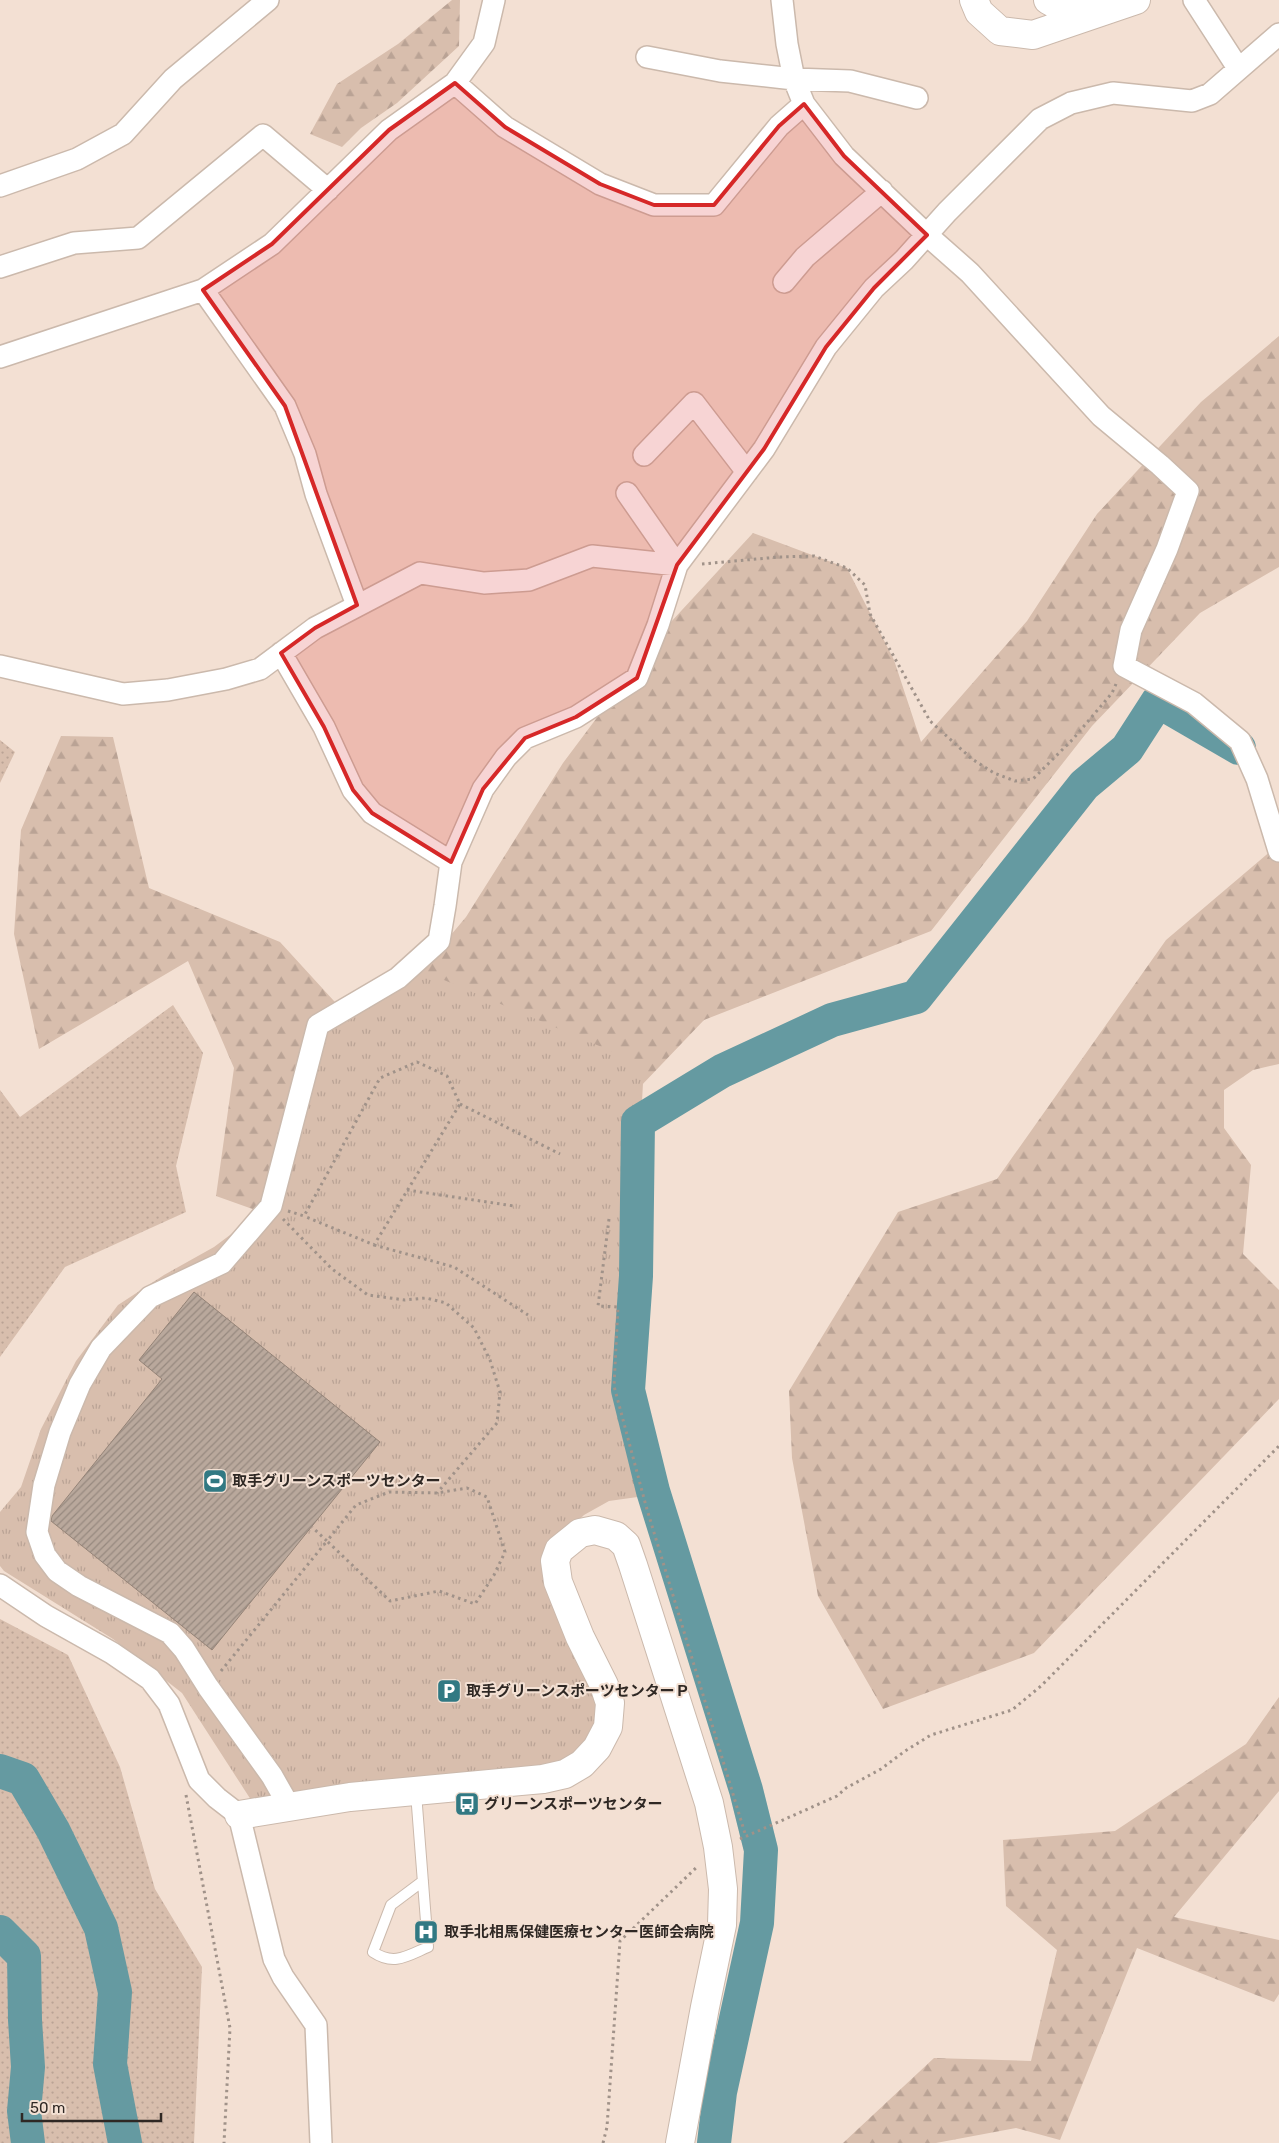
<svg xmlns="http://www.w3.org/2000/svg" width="1279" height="2143" font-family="Rubik,'Noto Sans JP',sans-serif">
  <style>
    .grass { fill: url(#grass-dots) }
    .forest { fill: url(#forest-firs) }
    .park { fill: url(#park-tufts) }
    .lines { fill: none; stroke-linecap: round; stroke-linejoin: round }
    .river { stroke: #659aa1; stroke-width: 34 }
    .building { fill: url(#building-hatch); stroke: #948377 }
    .lane-casing { stroke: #cbb9ac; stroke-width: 12 }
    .street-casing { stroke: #cbb9ac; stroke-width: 24 }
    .secondary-casing { stroke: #cbb9ac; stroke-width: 30 }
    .path { stroke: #a09289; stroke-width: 3; stroke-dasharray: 2.5 4; stroke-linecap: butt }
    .lane { stroke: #fff; stroke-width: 10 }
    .street { stroke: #fff; stroke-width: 21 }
    .secondary { stroke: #fff; stroke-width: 28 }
    .marked { fill: #d62828; fill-opacity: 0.2; stroke: #d62828; stroke-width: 4; stroke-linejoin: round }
    .labels { text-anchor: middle; stroke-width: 4; stroke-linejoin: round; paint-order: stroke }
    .poi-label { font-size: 15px; font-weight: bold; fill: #2f2824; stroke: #f3e0d3; text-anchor: start }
  </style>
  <defs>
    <pattern id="grass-dots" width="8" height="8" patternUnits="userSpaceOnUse" patternTransform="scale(1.25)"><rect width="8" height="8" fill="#d8bead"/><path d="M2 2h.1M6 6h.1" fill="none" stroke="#baa395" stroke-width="1.8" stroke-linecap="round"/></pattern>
    <pattern id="forest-firs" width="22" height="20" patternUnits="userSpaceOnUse" patternTransform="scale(1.25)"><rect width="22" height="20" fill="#d8bead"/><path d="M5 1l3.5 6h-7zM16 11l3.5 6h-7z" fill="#baa395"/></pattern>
    <pattern id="park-tufts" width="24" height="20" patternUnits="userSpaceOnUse" patternTransform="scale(1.25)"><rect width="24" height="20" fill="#d8bead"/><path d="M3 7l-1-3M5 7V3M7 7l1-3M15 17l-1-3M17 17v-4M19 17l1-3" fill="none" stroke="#baa395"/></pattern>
    <pattern id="building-hatch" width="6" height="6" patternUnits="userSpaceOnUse" patternTransform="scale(1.25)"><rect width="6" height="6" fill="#b9a89c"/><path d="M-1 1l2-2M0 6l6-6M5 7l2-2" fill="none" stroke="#97897f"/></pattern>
  </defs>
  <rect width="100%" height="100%" fill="#f3e0d3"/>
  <path class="grass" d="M 0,740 L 15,752 L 0,783 Z
    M 173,1005 L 203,1053 L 176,1166 L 186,1212 L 65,1267 L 0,1357 L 0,1090 L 20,1117 Z
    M 0,1619 L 68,1655 L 120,1767 L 155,1889 L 202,1967 L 194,2143 L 0,2143 Z"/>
  <path class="forest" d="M 452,0 L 460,0 L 459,46 L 397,103 L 361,128 L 342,147 L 310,134 L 337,84 L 398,44 Z
    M 1279,336 L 1279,567 L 1200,613 L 1092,726 L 931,931 L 704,1020 L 596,1133 L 475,1288 L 216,1196 L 234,1068 L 188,961 L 39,1049 L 14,934 L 21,830 L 61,736 L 113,737 L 149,888 L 280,942 L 366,1036 L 466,917 L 563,763 L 658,636 L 753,533 L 847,568 L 894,660 L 921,742 L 1027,621 L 1097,514 L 1201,402 Z
    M 1279,844 L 1279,1064 L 1253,1070 L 1224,1090 L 1224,1128 L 1251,1165 L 1243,1254 L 1279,1290 L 1279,1399 L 1034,1653 L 883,1709 L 818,1596 L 792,1458 L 789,1391 L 898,1212 L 997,1179 L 1166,940 Z
    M 1279,1697 L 1279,1791 L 1174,1917 L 1279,1940 L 1279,1994 L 1274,2002 L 1137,1948 L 1060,2140 L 1016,2128 L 936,2143 L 843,2143 L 934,2058 L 1031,2061 L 1057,1950 L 1006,1906 L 1003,1840 L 1115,1831 L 1246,1744 Z"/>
  <path class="park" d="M 411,966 L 644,1065 L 627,1374 L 659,1494 L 609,1501 L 584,1515 L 549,1549 L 572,1642 L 597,1706 L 596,1727 L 570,1760 L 545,1768 L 253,1803 L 182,1693 L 113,1639 L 4,1571 L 0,1566 L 0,1512 L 21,1487 L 41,1429 L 76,1361 L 118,1305 L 164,1275 L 214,1247 L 290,1190 L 331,1013 Z"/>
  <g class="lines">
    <path class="river" d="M 0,1771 L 23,1779 L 53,1830 L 101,1928 L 115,1992 L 110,2064 L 125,2143
      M 0,1932 L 24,1956 L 25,2020 L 28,2067 L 24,2111 L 28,2143
      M 714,2143 L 720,2092 L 757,1923 L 761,1850 L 746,1790 L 653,1491 L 628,1390 L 636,1276 L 638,1122 L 722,1071 L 832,1020 L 916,997 L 1084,785 L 1127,749 L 1158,701 L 1239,748"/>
  </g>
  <path class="building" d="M 194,1292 L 380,1442 L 212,1650 L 51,1521 L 52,1516 L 162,1379 L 139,1360 Z"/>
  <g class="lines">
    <defs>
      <path id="lane" d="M 416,1793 L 428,1947 C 407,1956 394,1966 373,1952 L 391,1905 L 423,1881"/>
      <path id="street" d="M 782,0 L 787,44 L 794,79 L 804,104 L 844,156 L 927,235 L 970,273 L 1101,416 L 1160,465 L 1188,491 L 1167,549 L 1131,630 L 1124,666 L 1194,703 L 1240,741 L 1257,779 L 1279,851
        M 1194,0 L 1238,68
        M 647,57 L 720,71 L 794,79 L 850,81 L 917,98
        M 455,83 L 505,127 L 600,184 L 654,205 L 714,205 L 779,126 L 804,104
        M 0,186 L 77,159 L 123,134 L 173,79 L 268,0
        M 0,267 L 74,243 L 138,238 L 263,135 L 328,190
        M 784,282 L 805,257 L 882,191
        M 203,290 L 285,406 L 305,454 L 316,494 L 357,605
        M 0,357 L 203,290 L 272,244 L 389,130 L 455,83 L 484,43 L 494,0
        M 644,455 L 694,403 L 747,472
        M 627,493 L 677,565
        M 281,653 L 324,727 L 353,790 L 372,813 L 451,862
        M 0,666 L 123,694 L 168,690 L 226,679 L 260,669 L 315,628 L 420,573 L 484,583 L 529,580 L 592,556 L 677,565
        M 0,1585 L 46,1616 L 112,1653 L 150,1679 L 169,1704 L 199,1780 L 217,1798 L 239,1815 L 274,1959 L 283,1977 L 316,2025 L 321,2143
        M 289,1806 L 272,1776 L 208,1687 L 184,1649 L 170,1633 L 79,1586 L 57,1571 L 45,1555 L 37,1532 L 44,1485 L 60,1432 L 80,1384 L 101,1348 L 150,1297 L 222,1263 L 271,1206 L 318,1025 L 398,978 L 439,941 L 445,906 L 451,862 L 483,789 L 506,757 L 525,738 L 576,717 L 637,678 L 658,625 L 677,565 L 764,449 L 826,347 L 874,288 L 904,260 L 947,212 L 1040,119 L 1071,103 L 1113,93 L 1192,101 L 1210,94 L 1279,34"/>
      <path id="secondary" d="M 974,0 L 979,12 L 1000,31 L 1033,35 L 1136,0
        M 1048,0 L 1064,9 L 1094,3
        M 239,1815 L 350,1797 L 543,1779 L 565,1774 L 582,1764 L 597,1748 L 608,1727 L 610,1703 L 604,1685 L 580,1637 L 558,1582 L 555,1561 L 559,1550 L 580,1533 L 595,1530 L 616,1536 L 626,1545 L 633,1565 L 709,1803 L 718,1847 L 723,1889 L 722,1925 L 705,2007 L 680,2143"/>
    </defs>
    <use href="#lane" class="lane-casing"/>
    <use href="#street" class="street-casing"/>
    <use href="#secondary" class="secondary-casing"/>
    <path class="path" d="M 702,564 L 779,557 L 814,556 L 847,568 L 865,585 L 870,614 L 930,721 L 972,759 L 994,773 L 1015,781 L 1033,779 L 1073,739 L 1112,693 L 1116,684
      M 460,1104 L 560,1154
      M 407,1190 L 514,1206
      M 288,1211 L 304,1216 L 380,1078 L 417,1062 L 447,1076 L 460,1104 L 374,1245 L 304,1216
      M 283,1219 L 332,1269 L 368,1295 L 405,1300 L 426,1298 L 446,1303 L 474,1328 L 490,1360 L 500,1392 L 497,1423 L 437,1493
      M 609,1219 L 598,1306 L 618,1307 L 614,1386 L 646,1506 L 746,1837
      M 374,1245 L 454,1267 L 528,1315
      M 221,1671 L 327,1541 L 390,1601 L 439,1591 L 475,1604 L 494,1575 L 505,1552 L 487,1497 L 467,1488 L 437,1493 L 389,1492 L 356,1505 L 327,1541 L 312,1527
      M 186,1795 L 230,2028 L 224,2143
      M 740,1839 L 837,1796 L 846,1788 L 881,1769 L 905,1751 L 931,1735 L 1012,1710 L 1041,1686 L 1279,1446
      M 603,2143 L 607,2127 L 620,1941 L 698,1866"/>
    <use href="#lane" class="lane"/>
    <use href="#street" class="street"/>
    <use href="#secondary" class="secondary"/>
  </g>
  <path class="marked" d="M 455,83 L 505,127 L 600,184 L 654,205 L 714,205 L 779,126 L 804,104 L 844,156 L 927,235 L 874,288 L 826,347 L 764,449 L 677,565 L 637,678 L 576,717 L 525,738 L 483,789 L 451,862 L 372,813 L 353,790 L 324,727 L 281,653 L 315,628 L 357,605 L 285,406 L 203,290 L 272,244 L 389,130 Z"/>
  <defs>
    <symbol id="stadium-square" viewBox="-11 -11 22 22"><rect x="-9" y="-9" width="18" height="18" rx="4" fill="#317983" stroke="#f3e0d3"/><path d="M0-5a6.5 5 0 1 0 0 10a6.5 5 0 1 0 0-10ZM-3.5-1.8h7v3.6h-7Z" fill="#fff"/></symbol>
    <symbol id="parking-square" viewBox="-11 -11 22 22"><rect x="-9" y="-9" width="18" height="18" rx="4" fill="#317983" stroke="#f3e0d3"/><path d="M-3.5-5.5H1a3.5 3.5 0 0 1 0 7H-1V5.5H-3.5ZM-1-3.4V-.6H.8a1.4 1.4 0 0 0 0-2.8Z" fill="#fff"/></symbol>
    <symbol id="bus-square" viewBox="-11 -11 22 22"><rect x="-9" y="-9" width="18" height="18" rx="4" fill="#317983" stroke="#f3e0d3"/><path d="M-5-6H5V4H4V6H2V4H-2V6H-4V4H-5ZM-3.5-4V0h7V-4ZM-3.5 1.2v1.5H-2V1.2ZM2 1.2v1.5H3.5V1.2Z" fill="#fff"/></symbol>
    <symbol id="hospital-square" viewBox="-11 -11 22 22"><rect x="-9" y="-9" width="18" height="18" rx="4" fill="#317983" stroke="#f3e0d3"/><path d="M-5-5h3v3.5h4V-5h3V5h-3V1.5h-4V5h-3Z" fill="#fff"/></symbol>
  </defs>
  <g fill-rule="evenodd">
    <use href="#stadium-square" x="201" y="1467" width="28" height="28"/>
    <use href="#parking-square" x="435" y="1677" width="28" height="28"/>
    <use href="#bus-square" x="453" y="1790" width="28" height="28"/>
    <use href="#hospital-square" x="412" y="1918" width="28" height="28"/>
  </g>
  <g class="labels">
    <g class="poi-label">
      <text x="232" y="1486">取手グリーンスポーツセンター</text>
      <text x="466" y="1696">取手グリーンスポーツセンターＰ</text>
      <text x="484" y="1809">グリーンスポーツセンター</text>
      <text x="444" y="1937">取手北相馬保健医療センター医師会病院</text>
    </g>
  </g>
  <path d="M22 2113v8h139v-8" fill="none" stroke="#2f2824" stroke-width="2.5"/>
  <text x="30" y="2113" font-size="15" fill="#2f2824" stroke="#f3e0d3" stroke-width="4" paint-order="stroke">50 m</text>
</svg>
